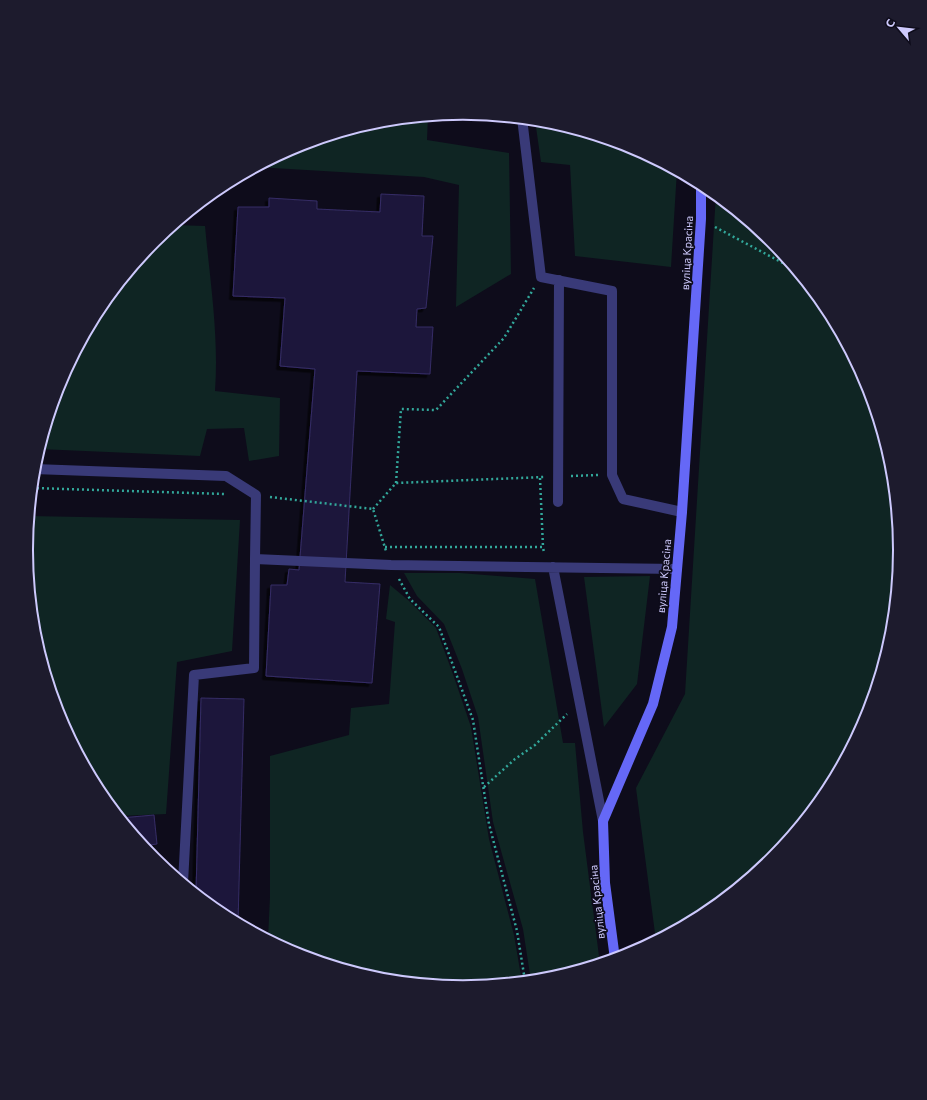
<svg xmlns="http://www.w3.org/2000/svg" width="927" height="1100" font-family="Commissioner,sans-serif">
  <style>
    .green { fill: #0f2523 }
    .building { fill: #1e193b; stroke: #352c66; filter: url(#shadow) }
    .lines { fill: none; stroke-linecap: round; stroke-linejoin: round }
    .path { stroke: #32a79a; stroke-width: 2.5; stroke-dasharray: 2 3; stroke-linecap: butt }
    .lane { stroke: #393a78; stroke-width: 10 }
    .secondary { stroke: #6568f7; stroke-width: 10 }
    .labels { text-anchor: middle; stroke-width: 3.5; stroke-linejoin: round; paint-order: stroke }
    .street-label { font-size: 11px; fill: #cdc9fc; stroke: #0e0c1b }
    .rim { fill: none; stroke: #cdc9fc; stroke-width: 2 }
  </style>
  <defs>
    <filter id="shadow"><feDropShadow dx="-3.5" dy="3.5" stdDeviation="0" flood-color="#0009"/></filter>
  </defs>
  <rect width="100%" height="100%" fill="#0e0c1b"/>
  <path class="green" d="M 428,116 L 427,140 L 509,153 L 511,274 L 456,307 L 459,185 L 424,177 L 256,167 L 296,146 L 378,121 Z
    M 535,120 L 549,121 L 631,146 L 677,170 L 671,267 L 575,256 L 570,165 L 541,162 Z
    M 716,194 L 773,241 L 827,307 L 868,383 L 893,465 L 901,550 L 893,636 L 868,718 L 827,793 L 773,860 L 706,914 L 656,941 L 636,788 L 685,694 Z
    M 173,225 L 205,226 C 210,281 219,336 215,391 L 280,398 L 279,456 L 249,461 L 244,428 L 207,429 L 200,456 L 39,449 L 59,382 L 100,307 L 107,297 L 119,295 L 121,281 L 154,240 Z
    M 29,516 L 240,520 L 232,651 L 177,662 L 166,814 L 118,816 L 100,793 L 59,717 L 34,635 L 26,550 Z
    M 404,573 L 460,573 L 535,579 L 563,743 L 575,743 L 583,832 L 600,964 L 549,979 L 531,981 L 523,929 L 493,822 L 478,717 L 462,669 L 444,624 L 417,596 Z
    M 650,576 L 637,684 L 604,727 L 584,577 Z
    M 390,585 L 408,600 L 436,628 L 454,677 L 471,727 L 489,839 L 514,935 L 522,982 L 463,987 L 378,979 L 296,954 L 268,939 L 270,897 L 270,756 L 349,735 L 351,708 L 389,704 L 395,622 L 386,619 Z"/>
  <path class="building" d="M 381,194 L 424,196 L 422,236 L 433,236 L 426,308 L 417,309 L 416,327 L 433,327 L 430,374 L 357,371 L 345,582 L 380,584 L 372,683 L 266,676 L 271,585 L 287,585 L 289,569 L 299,570 L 315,369 L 280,366 L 285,298 L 233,296 L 238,207 L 269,207 L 269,198 L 317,201 L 317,209 L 380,212 Z
    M 201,698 L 244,699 L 238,923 L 220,914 L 196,893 Z
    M 154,815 L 157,844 L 143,846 L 120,818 Z"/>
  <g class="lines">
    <path class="path" d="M 715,227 L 798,271
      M 571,476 L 598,475
      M 540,478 L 543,547
      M 396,483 L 401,409 L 436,410 L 504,338 L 534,288
      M 32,488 L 225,494
      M 270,497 L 373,509 L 386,551
      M 373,509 L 396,483 L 544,477
      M 385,547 L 543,547 L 544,553
      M 399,579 L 410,599 L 439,627 L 473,720 L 489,824 L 517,931 L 525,981
      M 484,787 L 515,759 L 535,745 L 567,714"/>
    <path class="lane" d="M 522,118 L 541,277 L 612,291 L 612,475 L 623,499 L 682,512
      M 34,469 L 226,476 L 256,495 L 255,559 L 391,565 L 677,569
      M 558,502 L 559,280
      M 553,567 L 603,821
      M 183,883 L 194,675 L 254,668 L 255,559"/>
    <path class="secondary" d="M 615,959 L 605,883 L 603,821 L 653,704 L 672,627 L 682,512 L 701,219 L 701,183"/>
  </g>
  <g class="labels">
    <g class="street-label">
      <text transform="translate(687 253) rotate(-87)" y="4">вуліца Красіна</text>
      <text transform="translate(664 576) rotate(-85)" y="4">вуліца Красіна</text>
      <text transform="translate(597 902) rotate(-96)" y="4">вуліца Красіна</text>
    </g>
  </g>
  <path d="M0 0H927V1100H0ZM33 550a430 430 0 1 1 860 0a430 430 0 1 1-860 0Z" fill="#1d1b2d" fill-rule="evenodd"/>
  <path class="rim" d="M33 550a430 430 0 1 1 860 0a430 430 0 1 1-860 0Z"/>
  <g transform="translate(899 28) rotate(298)" stroke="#0e0c1b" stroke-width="3" paint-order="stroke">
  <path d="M0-3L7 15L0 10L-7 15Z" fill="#cdc9fc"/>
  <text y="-6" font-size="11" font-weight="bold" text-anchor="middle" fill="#cdc9fc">С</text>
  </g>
</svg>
